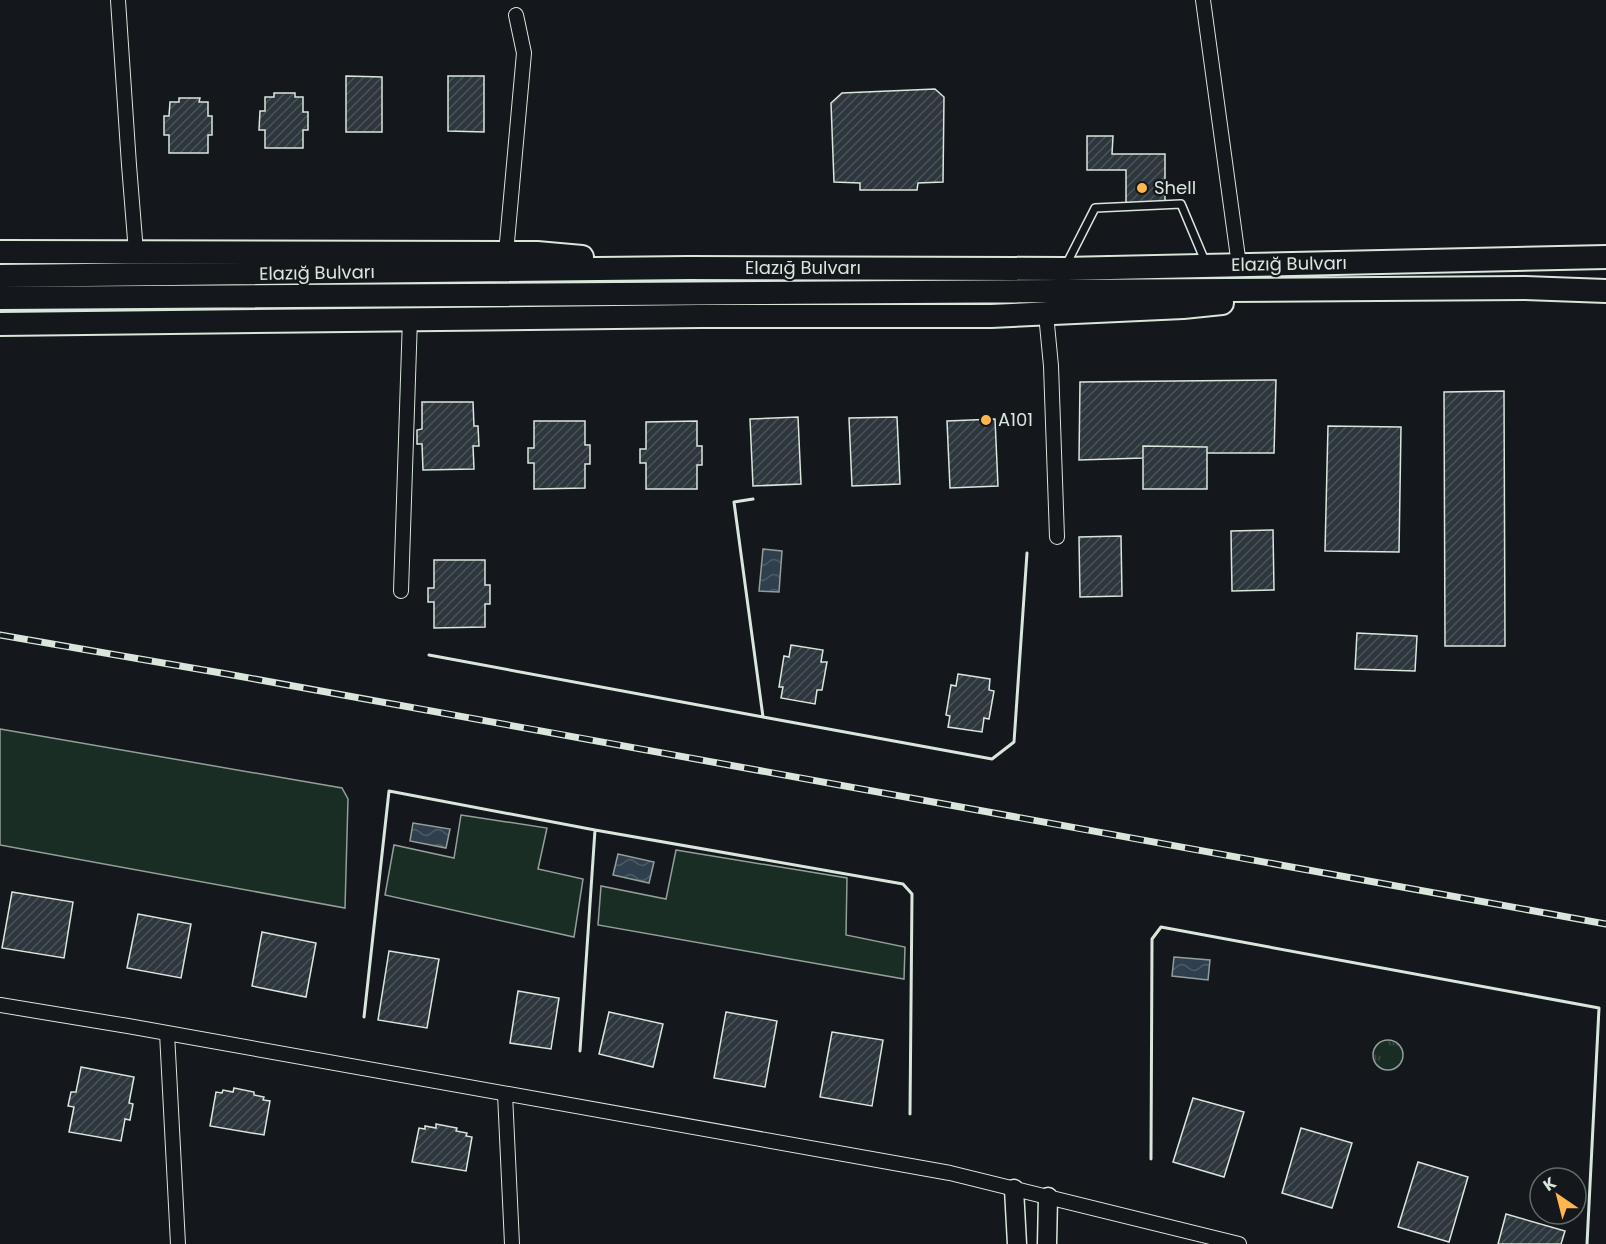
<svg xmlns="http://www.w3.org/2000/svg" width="1606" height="1244" font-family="Poppins,sans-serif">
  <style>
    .grass { fill: #1a2d24; stroke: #939e99; stroke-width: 1.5 }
    .park { fill: url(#park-tufts); stroke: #939e99; stroke-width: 1.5 }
    .water { fill: url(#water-waves); stroke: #939e99; stroke-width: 1.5 }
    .building { fill: url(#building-hatch); stroke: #d8e6dc; stroke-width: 1.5 }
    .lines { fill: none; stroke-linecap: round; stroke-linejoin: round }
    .service-casing { stroke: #d8e6dc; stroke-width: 10 }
    .minor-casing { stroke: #d8e6dc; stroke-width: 16 }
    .secondary-casing { stroke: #d8e6dc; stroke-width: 21 }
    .trunk-casing { stroke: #d8e6dc; stroke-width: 26 }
    .service { stroke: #14181c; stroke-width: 7 }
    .minor { stroke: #14181c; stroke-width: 14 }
    .secondary { stroke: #14181c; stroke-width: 18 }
    .trunk { stroke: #14181c; stroke-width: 22 }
    .rail-casing { stroke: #d8e6dc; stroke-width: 7 }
    .rail { stroke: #14181c; stroke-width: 4.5; stroke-dasharray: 14; stroke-linecap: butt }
    .wall { stroke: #d8e6dc; stroke-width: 3 }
    .poi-dot { fill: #ffb74d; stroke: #14181c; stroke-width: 2 }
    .labels { text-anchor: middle; stroke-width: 4.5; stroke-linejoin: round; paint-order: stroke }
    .poi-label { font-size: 18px; fill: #d8e6dc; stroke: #14181c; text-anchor: start }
    .street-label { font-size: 18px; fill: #d8e6dc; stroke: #14181c }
  </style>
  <defs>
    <pattern id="park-tufts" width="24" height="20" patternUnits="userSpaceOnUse" patternTransform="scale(1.5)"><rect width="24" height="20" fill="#1a2d24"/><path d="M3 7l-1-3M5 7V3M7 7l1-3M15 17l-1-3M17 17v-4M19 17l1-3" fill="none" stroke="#3b4b43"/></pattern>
    <pattern id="water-waves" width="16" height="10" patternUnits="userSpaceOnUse" patternTransform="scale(1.5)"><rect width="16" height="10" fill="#2f3f4d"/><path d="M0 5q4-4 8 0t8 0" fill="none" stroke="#4c5b66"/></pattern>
    <pattern id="building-hatch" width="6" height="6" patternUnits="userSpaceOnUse" patternTransform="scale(1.5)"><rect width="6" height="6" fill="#2c363c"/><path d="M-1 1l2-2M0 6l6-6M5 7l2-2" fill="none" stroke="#4a5358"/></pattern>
  </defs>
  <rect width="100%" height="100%" fill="#14181c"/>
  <path class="grass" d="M 0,729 L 342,788 L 348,799 L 345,908 L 0,845 Z
    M 461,815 L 547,828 L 538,869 L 583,879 L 574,937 L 385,895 L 394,845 L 454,858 Z
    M 676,850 L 847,878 L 846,935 L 905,947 L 904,979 L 598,925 L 601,886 L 666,899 Z"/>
  <path class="park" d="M1373 1055a15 15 0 1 1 30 0a15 15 0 1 1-30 0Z"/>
  <path class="water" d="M 763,549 L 782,551 L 779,592 L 759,591 Z
    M 413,823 L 450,829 L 446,848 L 410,841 Z
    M 618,854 L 654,862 L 649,883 L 613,875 Z
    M 1174,957 L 1210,960 L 1208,980 L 1172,976 Z"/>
  <path class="building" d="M 346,76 L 382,77 L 382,132 L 346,132 Z
    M 448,76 L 484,76 L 484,132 L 448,131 Z
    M 935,89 L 944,97 L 943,182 L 918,183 L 917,190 L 860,190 L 860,183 L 834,182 L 831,103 L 842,93 Z
    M 274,93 L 295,93 L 295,97 L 303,97 L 303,112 L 308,112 L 308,130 L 303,130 L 303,148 L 265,148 L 265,130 L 259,130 L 260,111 L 265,111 L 265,97 L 274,97 Z
    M 179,98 L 200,98 L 199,102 L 208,102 L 208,116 L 212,116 L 212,135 L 208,135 L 208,153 L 169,153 L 169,135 L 164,135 L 164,116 L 169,116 L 170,102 L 179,102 Z
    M 1087,136 L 1113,136 L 1112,154 L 1165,154 L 1165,206 L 1126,206 L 1126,170 L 1087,170 Z
    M 1276,380 L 1274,453 L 1207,453 L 1207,447 L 1143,446 L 1143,458 L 1079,460 L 1080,382 Z
    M 1504,391 L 1505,646 L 1445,646 L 1444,392 Z
    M 422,402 L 473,402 L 474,426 L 478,426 L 479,446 L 473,446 L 474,469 L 423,470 L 422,444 L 417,444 L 417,430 L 422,429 Z
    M 798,417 L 801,484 L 753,486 L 750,419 Z
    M 897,417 L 900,484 L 852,486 L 849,418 Z
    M 995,419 L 998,486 L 950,488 L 947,421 Z
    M 534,421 L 585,421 L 585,445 L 590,445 L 590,464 L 585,464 L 585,488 L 534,489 L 534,463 L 528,463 L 528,448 L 534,448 Z
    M 697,421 L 697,446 L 702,446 L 702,465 L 697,465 L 697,489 L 646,489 L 646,463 L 640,463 L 640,449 L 646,449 L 646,422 Z
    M 1328,426 L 1401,427 L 1399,552 L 1325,551 Z
    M 1143,446 L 1207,447 L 1207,489 L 1143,489 Z
    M 1273,530 L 1274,590 L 1232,591 L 1231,531 Z
    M 1121,536 L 1122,596 L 1080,597 L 1079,537 Z
    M 434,560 L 485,560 L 485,585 L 490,585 L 490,604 L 485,604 L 485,627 L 434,628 L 434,602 L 428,602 L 428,588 L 434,588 Z
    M 1357,633 L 1417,636 L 1415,671 L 1355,669 Z
    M 791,645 L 823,650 L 821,662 L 827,662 L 822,690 L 817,690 L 815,704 L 781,698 L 783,687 L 779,687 L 784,656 L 789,657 Z
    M 958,674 L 990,679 L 989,690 L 994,691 L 989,719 L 984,718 L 982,732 L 948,727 L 950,716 L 946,715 L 951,685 L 956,686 Z
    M 12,892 L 73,902 L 64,958 L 2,948 Z
    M 138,914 L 191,924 L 181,978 L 127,968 Z
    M 262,932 L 316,943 L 306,997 L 252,986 Z
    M 389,951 L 439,959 L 427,1028 L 378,1020 Z
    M 518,991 L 559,998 L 551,1049 L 510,1043 Z
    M 609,1012 L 663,1024 L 653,1067 L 599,1054 Z
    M 726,1012 L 777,1021 L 765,1087 L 714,1078 Z
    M 832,1032 L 883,1040 L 872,1106 L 820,1097 Z
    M 81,1067 L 134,1077 L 129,1103 L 133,1104 L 130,1120 L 125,1119 L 121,1141 L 69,1132 L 74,1107 L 68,1106 L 71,1092 L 76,1092 Z
    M 234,1088 L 254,1092 L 254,1095 L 264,1097 L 263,1100 L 270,1101 L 264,1135 L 210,1126 L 216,1092 L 222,1093 L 223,1090 L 233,1092 Z
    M 1193,1098 L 1244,1112 L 1224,1177 L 1173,1162 Z
    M 436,1124 L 457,1128 L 456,1131 L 467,1133 L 466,1136 L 472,1137 L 466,1171 L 412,1162 L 419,1128 L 425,1129 L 425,1126 L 436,1128 Z
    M 1301,1128 L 1352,1143 L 1332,1208 L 1282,1193 Z
    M 1418,1162 L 1468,1177 L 1449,1242 L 1398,1227 Z
    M 1506,1214 L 1565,1231 L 1561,1244 L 1498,1244 Z"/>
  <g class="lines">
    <defs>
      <path id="service" d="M 1066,265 L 1095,208 L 1181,204 L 1205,261"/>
      <path id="minor" d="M 118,0 L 129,165 L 136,252
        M 1203,0 L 1239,265
        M 506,253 L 524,53 L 516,15
        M 1046,314 L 1051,366 L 1057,537
        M 401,591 L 410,318
        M 0,1005 L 128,1026 L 950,1173 L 1239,1244
        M 167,1033 L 178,1244
        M 505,1094 L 512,1244"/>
      <path id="secondary" d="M 1014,1189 L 1017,1244
        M 1047,1244 L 1048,1197"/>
      <path id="trunk" d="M 0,252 L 537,253 L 582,257
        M 0,276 L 688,268 L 1064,269 L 1606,257
        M 0,298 L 1525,288 L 1606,291
        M 0,324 L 700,316 L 991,316 L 1183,307 L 1222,303"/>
    </defs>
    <use href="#service" class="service-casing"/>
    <use href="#minor" class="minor-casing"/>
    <use href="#secondary" class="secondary-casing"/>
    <use href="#trunk" class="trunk-casing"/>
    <use href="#service" class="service"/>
    <use href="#minor" class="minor"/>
    <use href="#secondary" class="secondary"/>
    <use href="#trunk" class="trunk"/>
    <defs>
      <path id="rail" d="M 0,635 L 227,674 L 1606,924"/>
    </defs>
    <use href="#rail" class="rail-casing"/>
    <use href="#rail" class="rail"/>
    <path class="wall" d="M 753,499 L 734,502 L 763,717 L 992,759 L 1014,742 L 1027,553
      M 429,655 L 763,717
      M 364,1017 L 389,791 L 595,830
      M 580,1051 L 595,830 L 903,884 L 912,894 L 910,1114
      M 1151,1159 L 1152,939 L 1161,927 L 1599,1008 L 1587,1244"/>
  </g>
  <g class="poi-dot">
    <circle cx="1142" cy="188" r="6"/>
    <circle cx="986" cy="420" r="6"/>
  </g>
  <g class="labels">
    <g class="poi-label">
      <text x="1154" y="194">Shell</text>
      <text x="998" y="426">A101</text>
    </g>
    <g class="street-label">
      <text transform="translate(1289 264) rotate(-1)" y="6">Elazığ Bulvarı</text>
      <text x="803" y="274">Elazığ Bulvarı</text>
      <text transform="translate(317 273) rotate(-1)" y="6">Elazığ Bulvarı</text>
    </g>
  </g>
  <g transform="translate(1558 1196) rotate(325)"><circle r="28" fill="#14181c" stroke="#626a69" stroke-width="1.5"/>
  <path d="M0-4.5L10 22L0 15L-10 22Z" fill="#ffb74d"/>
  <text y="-9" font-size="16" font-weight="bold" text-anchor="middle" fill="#d8e6dc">K</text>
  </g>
</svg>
